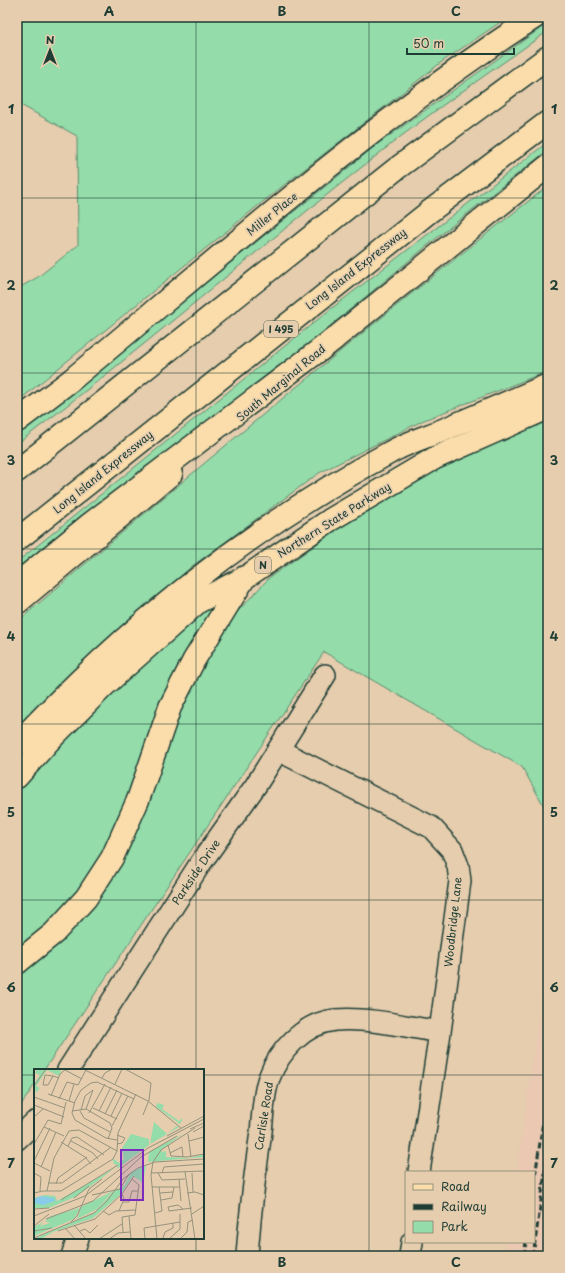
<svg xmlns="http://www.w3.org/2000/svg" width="565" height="1273" font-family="'Playpen Sans',sans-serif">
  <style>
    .built { fill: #eac8b1 }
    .green { fill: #94dcaa; stroke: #5a8c6f }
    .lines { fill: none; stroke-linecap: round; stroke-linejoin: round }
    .minor-casing { stroke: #1f3d34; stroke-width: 24 }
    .major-casing { stroke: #1f3d34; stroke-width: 25 }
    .highway-casing { stroke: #1f3d34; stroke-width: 25 }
    .minor { stroke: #e5cdae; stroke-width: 21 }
    .major { stroke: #fbddab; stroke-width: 22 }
    .highway { stroke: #fbddab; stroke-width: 22 }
    .rail { stroke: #1f3d34; stroke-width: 3; stroke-dasharray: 6 3; stroke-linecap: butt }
    .grid { fill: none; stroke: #1f3d34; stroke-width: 1; stroke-opacity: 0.55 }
    .labels { text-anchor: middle; stroke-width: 3.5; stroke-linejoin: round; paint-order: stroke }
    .shield { fill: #e5cdae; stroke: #5a6859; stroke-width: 1 }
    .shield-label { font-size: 10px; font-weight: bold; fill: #1f3d34 }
    .street-label { font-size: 11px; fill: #1f3d34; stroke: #e5cdae }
    .inset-road { fill: none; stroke: #96937d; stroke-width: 1 }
    .view { fill: #7b2cbf; fill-opacity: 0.15; stroke: #7b2cbf; stroke-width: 2 }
    .inset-edge { fill: none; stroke: #1f3d34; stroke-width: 2 }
    .neatline { fill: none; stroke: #1f3d34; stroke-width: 1.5 }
    .grid-label { font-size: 13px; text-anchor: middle; font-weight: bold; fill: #1f3d34 }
  </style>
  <rect width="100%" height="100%" fill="#e5cdae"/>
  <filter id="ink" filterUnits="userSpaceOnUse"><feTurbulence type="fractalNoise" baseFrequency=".025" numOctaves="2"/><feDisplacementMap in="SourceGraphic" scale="8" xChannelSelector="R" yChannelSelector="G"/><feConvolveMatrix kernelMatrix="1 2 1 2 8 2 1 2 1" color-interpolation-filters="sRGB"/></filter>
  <g filter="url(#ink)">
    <path class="built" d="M 548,949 L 548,1256 L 505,1256 L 507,1242 L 534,1242 L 534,1172 L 517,1172 Z"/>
    <path class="green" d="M 17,17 L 508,17 L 443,61 L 265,200 L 17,402 L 17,289 L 38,277 L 78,245 L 77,136 L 17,103 Z
      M 548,23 L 548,31 C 492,71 435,109 381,152 C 258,248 141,350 17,444 L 17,436 L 33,422 L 379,143 Z
      M 548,142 L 548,150 L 439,236 L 241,400 L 17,571 L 17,562 L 332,308 Z
      M 548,186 L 548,371 L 424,420 L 319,473 L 191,567 L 165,591 L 101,644 L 17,729 L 17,622 C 191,473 367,326 548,186 Z
      M 548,412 L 548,813 L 522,767 L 324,652 L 44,1070 L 35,1070 L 35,1084 L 17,1111 L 17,973 L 82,915 L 182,696 L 224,626 L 270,577 L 358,515 L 449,461 Z
      M 216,606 L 121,821 L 84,886 L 44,930 L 17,950 L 17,789 L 72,727 L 156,651 L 209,608 Z"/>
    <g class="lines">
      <defs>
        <path id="minor" d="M 278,750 L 431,827 L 452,850 L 458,866 L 460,881 L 440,1032 L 419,1172
          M 68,1070 L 200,864 L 256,785 L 325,675
          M 17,1139 L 35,1122
          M 72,1256 L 78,1238
          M 247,1256 C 250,1214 255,1173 261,1132 C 263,1115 263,1094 269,1078 C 279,1051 304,1023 335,1020 C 367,1017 408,1027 440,1032
          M 410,1256 L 412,1242"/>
        <path id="major" d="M 319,351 L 548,166
          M 17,421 L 70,381 C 221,256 369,124 535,17
          M 17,603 L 171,474"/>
        <path id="highway" d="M 17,471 L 396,169 L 548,57
          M 17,540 L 429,212 L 548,122
          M 17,584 L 90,524 L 334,339
          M 17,744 C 124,629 251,527 389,453 C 406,443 426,437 443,430 C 478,415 513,400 548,385
          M 17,777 L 49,741 L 105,685 L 198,602 L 246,577 L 330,520 L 435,458 L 548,408
          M 17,963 L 54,933 L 86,898 L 112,858 L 138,800 L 170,707 L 194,660 L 245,577"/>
      </defs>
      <use href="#minor" class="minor-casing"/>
      <use href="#major" class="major-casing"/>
      <use href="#highway" class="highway-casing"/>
      <use href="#minor" class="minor"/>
      <use href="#major" class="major"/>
      <use href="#highway" class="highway"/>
      <path class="rail" d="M 534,1184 L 548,1087
        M 524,1256 L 526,1242
        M 533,1256 L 548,1152"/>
    </g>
  </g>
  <path class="grid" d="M 196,17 L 196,1070M 369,17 L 369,1256M 17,198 L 548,198M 17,373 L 548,373M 17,549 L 548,549M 17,724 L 548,724M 17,900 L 548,900M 17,1075 L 35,1075M 203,1075 L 548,1075M 196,1238 L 196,1256"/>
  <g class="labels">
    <g class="shield">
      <rect x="264" y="321" width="34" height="16" rx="3"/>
      <rect x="255" y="557" width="16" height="16" rx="3"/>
    </g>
    <g class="shield-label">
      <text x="281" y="333">I 495</text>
      <text x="263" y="569">N</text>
    </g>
    <g class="street-label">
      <text transform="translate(272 214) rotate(-39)" y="4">Miller Place</text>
      <text transform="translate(356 269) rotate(-38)" y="4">Long Island Expressway</text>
      <text transform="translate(281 383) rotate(-40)" y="4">South Marginal Road</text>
      <text transform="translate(103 472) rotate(-39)" y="4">Long Island Expressway</text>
      <text transform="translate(334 520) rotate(-32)" y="4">Northern State Parkway</text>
      <text transform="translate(196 872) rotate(-56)" y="4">Parkside Drive</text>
      <text transform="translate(453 922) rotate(-84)" y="4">Woodbridge Lane</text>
      <text transform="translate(264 1116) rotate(-81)" y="4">Carlisle Road</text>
    </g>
  </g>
  <g transform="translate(34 1069)">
    <rect width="170" height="170" fill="#e5cdae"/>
    <path d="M 3,0 L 24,0 L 27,2 L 25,7 L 13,1 L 2,17 L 6,19 L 2,24 L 0,15 L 6,6 L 1,4 ZM 123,34 L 130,36 L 128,40 L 145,52 L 149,49 L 146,55 L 122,38 ZM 120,53 L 133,65 L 143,57 L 145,58 L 116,75 ZM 97,65 L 115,70 L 115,76 L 83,100 L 84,95 L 81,96 L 79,93 L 81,92 L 78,92 L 80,90 L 85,94 L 90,90 L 88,79 ZM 149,65 L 128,80 L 128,83 L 132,82 L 132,88 L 156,89 L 170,85 L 170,88 L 114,93 L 115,83 ZM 112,96 L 109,114 L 99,107 L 87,125 L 59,149 L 19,163 L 7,170 L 2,169 L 60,144 L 80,122 L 90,117 L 97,103 ZM 81,99 L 43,127 L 15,139 L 0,139 L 0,129 L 11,126 L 21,127 L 23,132 ZM 79,122 L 63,140 L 43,150 L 47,138 ZM 46,139 L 40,150 L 0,167 L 0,158 L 9,153 L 6,157 L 16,154 L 11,152 L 17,147 Z" fill="#94dcaa"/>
    <path d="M 7,127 L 20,129 L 21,132 L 9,136 L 0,134 L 0,130 Z" fill="#88cce9"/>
    <path class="inset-road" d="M 49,0 L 114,32 L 147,59M 91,0 L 117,14 L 115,31 L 109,46M 31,1 L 48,10M 19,7 L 11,6 L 9,16 L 14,16 L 19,7 L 25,9M 68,9 L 71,4 L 78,0M 81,15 L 88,0M 0,17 L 12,0M 14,25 L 41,34M 17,27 L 26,5 L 32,0M 0,28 L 31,39M 25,30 L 33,13 L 44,16 L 52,1M 35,32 L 40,15M 0,36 L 30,48M 59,39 L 83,50M 52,40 L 59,21M 47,41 L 51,27 L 59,21M 38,42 L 52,40 L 76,54 L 78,59 L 74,70M 46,42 L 50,49 L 76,63M 65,42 L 77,18M 55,44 L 71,15M 71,45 L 83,21M 77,47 L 88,24M 0,48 L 9,40M 27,55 L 32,33M 78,57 L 94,27M 10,58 L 14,51 L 27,55M 156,60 L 170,54M 159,63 L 170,57M 154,65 L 157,88M 133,67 L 170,47M 83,71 L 72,69 L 41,51 L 38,44 L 41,32 L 47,21 L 57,14 L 63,13 L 100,30M 37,72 L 59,84 L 64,90M 155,72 L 170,68M 27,73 L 51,88 L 57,95M 0,75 L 10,58 L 30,67M 83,75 L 88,74 L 91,69 L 83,66M 134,76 L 137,87 L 153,88 L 170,85M 34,77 L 38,69 L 43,68 L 70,86M 136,84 L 148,78 L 149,88M 0,92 L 16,59M 0,94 L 16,102M 7,98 L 22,63M 151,103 L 161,170M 0,104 L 7,108 L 6,122M 117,104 L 170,102M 124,104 L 128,111 L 151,110M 128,104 L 130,98 L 170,95M 158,104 L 159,123M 145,110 L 147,132M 14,114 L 28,114 L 76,79M 22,115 L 24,109 L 53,88M 118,118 L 145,118M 13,122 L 20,89 L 35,62 L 45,61 L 83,82M 0,124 L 9,122 L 27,122 L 79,90 L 83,82 L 84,64 L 102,25M 126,124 L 139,123M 153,124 L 161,123 L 170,126M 58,126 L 86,120 L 95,105M 40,129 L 55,117M 27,131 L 84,96M 127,131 L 138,129 L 140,118M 89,133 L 95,133 L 98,122 L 104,122M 134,138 L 135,142 L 158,139M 134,138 L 144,136 L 149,140M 0,140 L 15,139M 69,142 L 75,146 L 82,142 L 102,141M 85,142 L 90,130 L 88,125M 121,144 L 128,142 L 125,118M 158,145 L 170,137M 0,147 L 51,127 L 114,79 L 170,50M 95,147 L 97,170M 12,150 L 59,132 L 107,88 L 143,67M 37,153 L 43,147 L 55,120 L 68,110M 40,156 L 52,170M 0,157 L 15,145M 31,159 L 41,170M 0,162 L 18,159M 24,162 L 61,150 L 88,125 L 100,107M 46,162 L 51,160 L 56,164 L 64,156M 89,163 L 88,148 L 101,146 L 105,116 L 98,110M 0,169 L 60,144 L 73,132 L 89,110 L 104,99 L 121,93 L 170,90M 129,169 L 131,163 L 139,159 L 139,154M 65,170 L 88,155M 75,170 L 84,164 L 96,163M 111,170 L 110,159 L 146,153M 123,170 L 117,106 L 119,93 L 127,81 L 161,59M 135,170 L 146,160 L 146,145M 146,170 L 153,163 L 154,153 L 159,151"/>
    <path class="view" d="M 87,81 L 109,81 L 109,131 L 87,131 Z"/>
    <rect width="170" height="170" class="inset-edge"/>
  </g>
  <rect width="565" height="1273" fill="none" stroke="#e5cdae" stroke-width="44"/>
  <rect x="405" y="1171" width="130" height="72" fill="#e5cdae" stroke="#96937d"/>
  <rect x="413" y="1184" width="20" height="6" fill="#fbddab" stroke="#96937d"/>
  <text x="441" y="1191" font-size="12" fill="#1f3d34">Road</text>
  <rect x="413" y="1204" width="20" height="6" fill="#1f3d34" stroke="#96937d"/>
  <text x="441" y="1211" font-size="12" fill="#1f3d34">Railway</text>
  <rect x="413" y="1221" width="20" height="12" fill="#94dcaa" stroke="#96937d"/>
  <text x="441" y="1231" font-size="12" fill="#1f3d34">Park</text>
  <g transform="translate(50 50)" stroke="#e5cdae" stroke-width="3" paint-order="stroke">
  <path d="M0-3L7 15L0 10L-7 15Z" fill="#1f3d34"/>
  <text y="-6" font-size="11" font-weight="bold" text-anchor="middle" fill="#1f3d34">N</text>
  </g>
  <path d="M407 48v6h107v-6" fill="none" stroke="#1f3d34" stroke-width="2"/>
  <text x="413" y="48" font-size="12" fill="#1f3d34" stroke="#e5cdae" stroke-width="3" paint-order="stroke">50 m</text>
  <rect x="22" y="22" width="521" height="1229" class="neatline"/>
  <g class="grid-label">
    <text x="109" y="16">A</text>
    <text x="282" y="16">B</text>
    <text x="456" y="16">C</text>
    <text x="11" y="114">1</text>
    <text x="554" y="114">1</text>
    <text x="11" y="290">2</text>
    <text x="554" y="290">2</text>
    <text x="11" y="465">3</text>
    <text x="554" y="465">3</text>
    <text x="11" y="641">4</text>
    <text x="554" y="641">4</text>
    <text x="11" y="817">5</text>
    <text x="554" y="817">5</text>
    <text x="11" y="992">6</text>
    <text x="554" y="992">6</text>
    <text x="11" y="1168">7</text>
    <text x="554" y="1168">7</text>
    <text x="109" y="1267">A</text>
    <text x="282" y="1267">B</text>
    <text x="456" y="1267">C</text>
  </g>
</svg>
